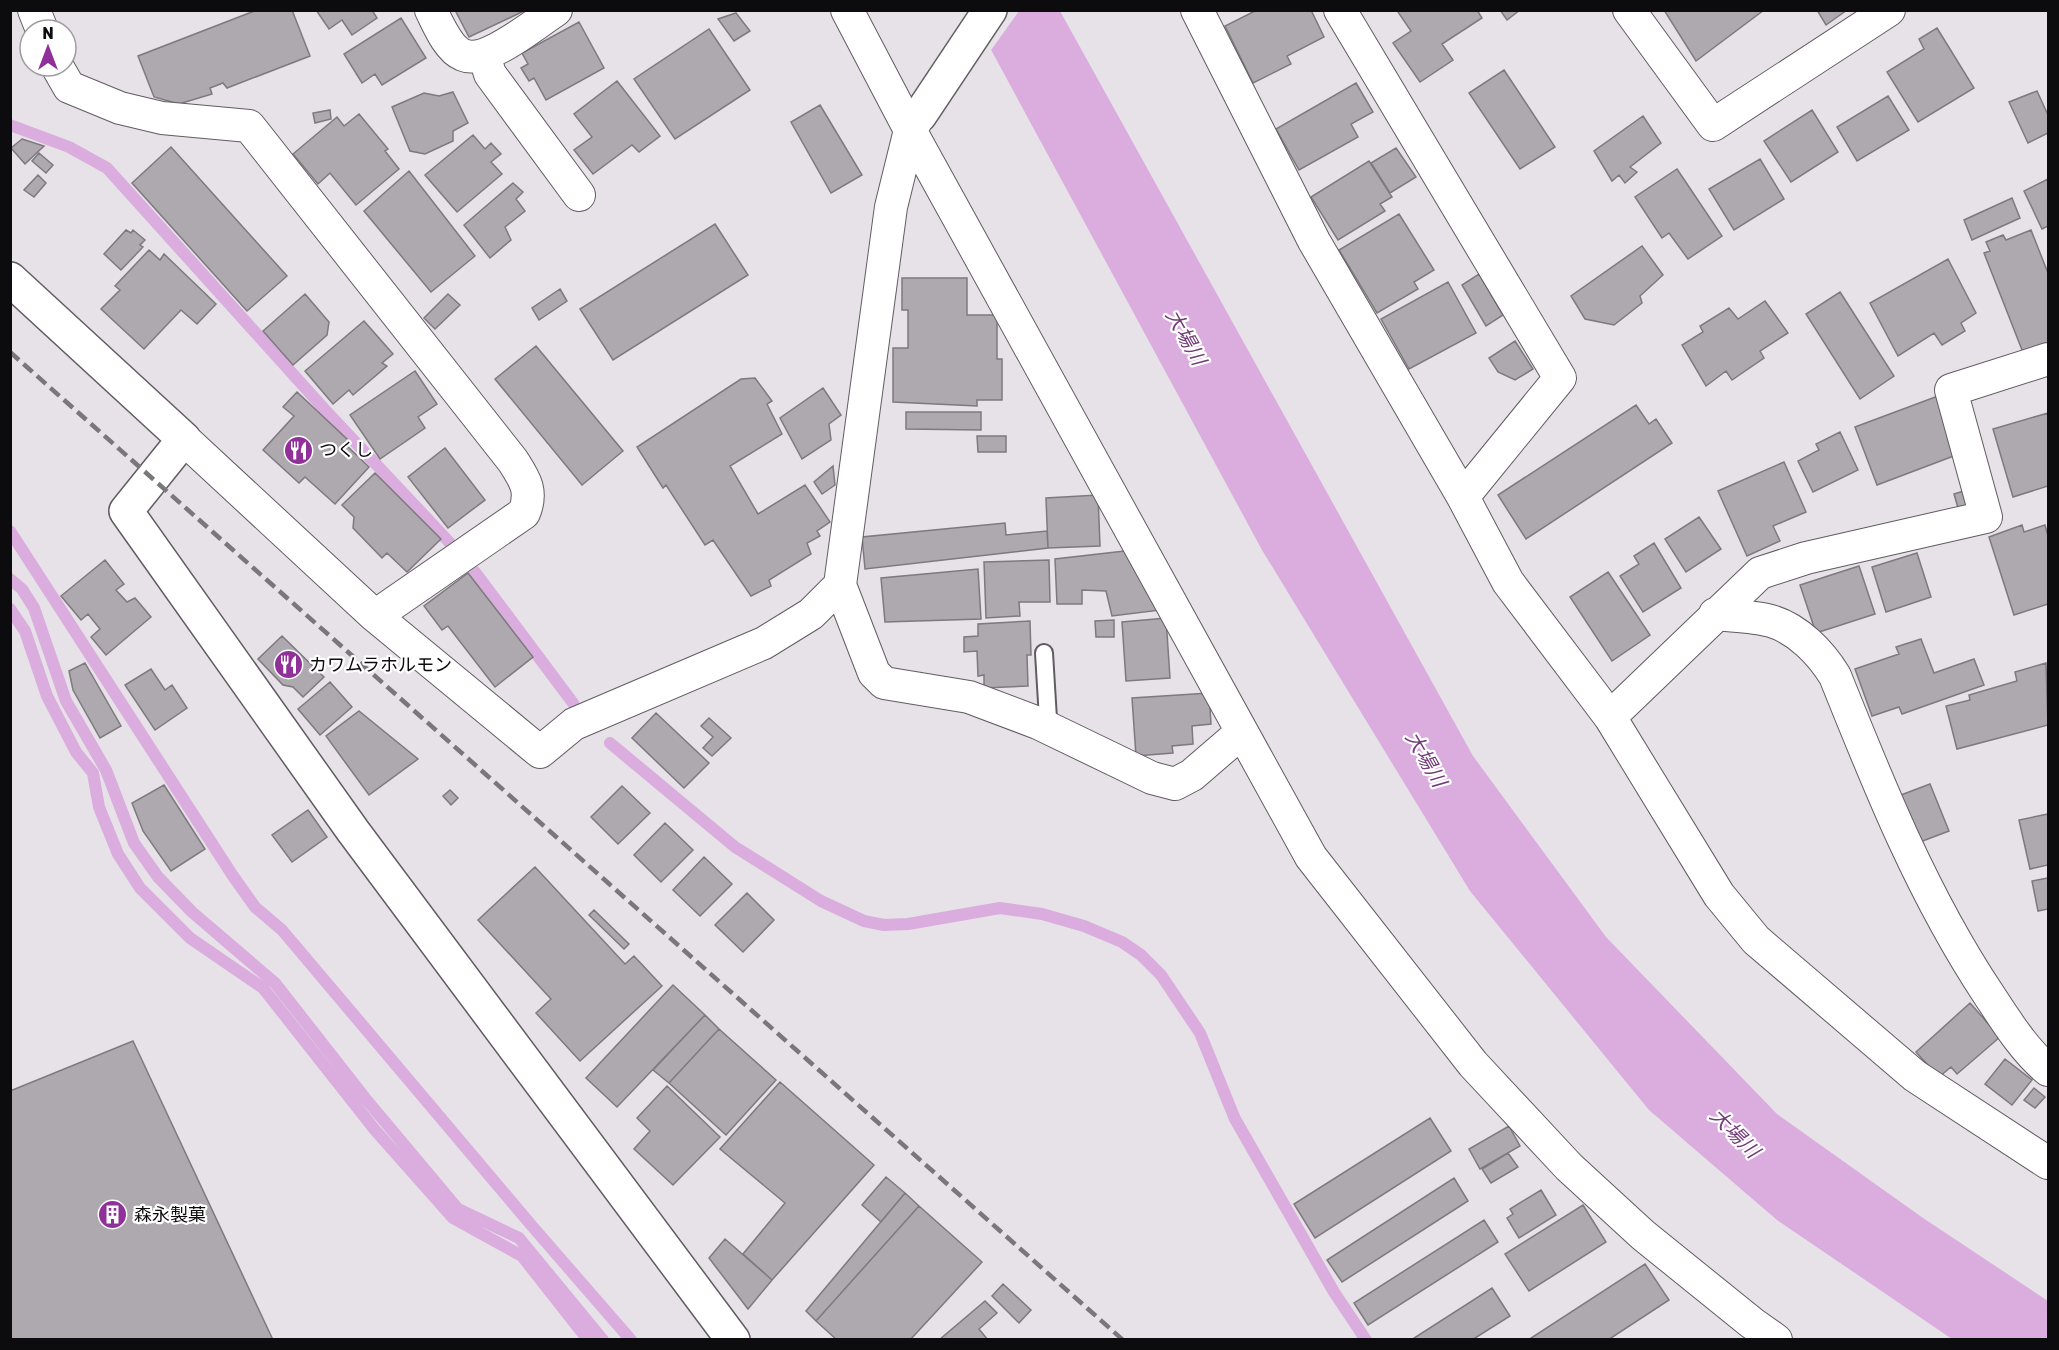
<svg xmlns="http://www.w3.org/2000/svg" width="2059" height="1350" font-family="Rubik,'Noto Sans JP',sans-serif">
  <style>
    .water { fill: #daadde }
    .pier { fill: #e7e1e8 }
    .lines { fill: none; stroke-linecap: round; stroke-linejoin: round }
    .stream { stroke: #daadde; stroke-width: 12 }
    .building { fill: #aea8af; stroke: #7e797f; stroke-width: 1.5 }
    .service-casing { stroke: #615c61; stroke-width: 20 }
    .minor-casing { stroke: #615c61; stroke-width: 34 }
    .tertiary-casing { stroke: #615c61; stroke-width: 36 }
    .service { stroke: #fff; stroke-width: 16 }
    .minor { stroke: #fff; stroke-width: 32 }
    .tertiary { stroke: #fff; stroke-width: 33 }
    .rail { stroke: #7a777b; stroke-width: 4.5; stroke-dasharray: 12 6; stroke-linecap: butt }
    .labels { text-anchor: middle; stroke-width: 4.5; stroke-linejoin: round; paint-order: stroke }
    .poi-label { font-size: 18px; fill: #0c0b0d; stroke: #fff; text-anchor: start }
    .water-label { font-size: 20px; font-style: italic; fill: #723c78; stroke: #fff }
  </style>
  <rect width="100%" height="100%" fill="#e7e1e8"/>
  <path class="water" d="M 970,11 L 1060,11 L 1473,756 L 1606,937 L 1777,1114 L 1923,1218 L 2048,1301 L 2048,1339 L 1952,1339 L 1777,1220 L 1649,1110 L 1470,891 L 1262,550 Z"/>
  <path class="pier" d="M 967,10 L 1019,11 L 989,53 Z"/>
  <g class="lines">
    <path class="stream" d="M 10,125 L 69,147 L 107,168 L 327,412 L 450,543
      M 10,531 L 233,876 L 255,907 L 282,930 L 532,1226 L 631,1340
      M 475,572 L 573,703
      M 10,579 L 22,589 L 34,608 L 66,701 L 106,770 L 134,843 L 158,877 L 192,912 L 275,983 L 365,1098 L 458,1209 L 519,1238 L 603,1340
      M 10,609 L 25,631 L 47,696 L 76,752 L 93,773 L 99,807 L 118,854 L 140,888 L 190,938 L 263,988 L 375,1130 L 453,1218 L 522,1256 L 588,1340
      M 610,743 L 735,847 L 821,901 L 864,921 L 884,925 L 908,924 L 1000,908 L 1042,914 L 1084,926 L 1122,942 L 1141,955 L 1161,975 L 1200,1033 L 1235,1119 L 1334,1292 L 1366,1340"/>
  </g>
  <path class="building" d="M 257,10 L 292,10 L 310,56 L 227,88 L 223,83 L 210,88 L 212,94 L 179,104 L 154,97 L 138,56 Z
    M 316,10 L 372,10 L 377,18 L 352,35 L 342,20 L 329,29 Z
    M 459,10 L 524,10 L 524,11 L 469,37 L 456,12 Z
    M 1257,10 L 1311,10 L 1324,37 L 1287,56 L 1291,64 L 1253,83 L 1225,26 Z
    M 1401,10 L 1477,10 L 1482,18 L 1442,44 L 1453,60 L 1420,82 L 1393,43 L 1411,31 L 1398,12 Z
    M 1500,10 L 1520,10 L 1507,20 Z
    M 1664,10 L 1764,10 L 1696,61 Z
    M 1817,10 L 1847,10 L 1826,25 Z
    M 736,13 L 750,31 L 734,41 L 718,19 Z
    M 401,18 L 426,58 L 382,85 L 375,74 L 362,83 L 344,54 Z
    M 579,22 L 604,68 L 546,100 L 534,78 L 529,81 L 521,68 L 528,64 L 522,53 Z
    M 1937,28 L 1974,88 L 1918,122 L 1887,72 L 1924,49 L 1919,39 Z
    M 709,29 L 750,90 L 675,139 L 634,79 Z
    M 1504,70 L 1555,147 L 1520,169 L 1469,93 Z
    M 617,81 L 660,136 L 639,152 L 632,145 L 593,174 L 574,150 L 592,137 L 574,114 Z
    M 1356,83 L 1373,112 L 1351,124 L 1358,137 L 1299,170 L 1276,129 Z
    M 2037,91 L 2048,115 L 2048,133 L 2028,143 L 2009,102 Z
    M 453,92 L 468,123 L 453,131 L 453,141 L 425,154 L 410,151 L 392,107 L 424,93 L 439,96 Z
    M 1888,96 L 1909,130 L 1857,161 L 1837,127 Z
    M 820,105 L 862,175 L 831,193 L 791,122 Z
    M 330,110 L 331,119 L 315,123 L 313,113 Z
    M 1812,110 L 1838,152 L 1791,182 L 1764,141 Z
    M 359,114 L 388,149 L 385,151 L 399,169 L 356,205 L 330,173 L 318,184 L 293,154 L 337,117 L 344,126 Z
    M 1643,116 L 1661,143 L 1630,167 L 1637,172 L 1625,183 L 1619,175 L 1612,181 L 1594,151 Z
    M 473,135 L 485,149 L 491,143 L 501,154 L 491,162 L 502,174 L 457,212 L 425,175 Z
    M 22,139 L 44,146 L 25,164 L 11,148 Z
    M 171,147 L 287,276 L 247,311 L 132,183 Z
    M 1396,148 L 1416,177 L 1390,193 L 1371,163 Z
    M 39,153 L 53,165 L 46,173 L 32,161 Z
    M 1760,159 L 1784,199 L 1734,230 L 1709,189 Z
    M 1369,161 L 1392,197 L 1380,204 L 1385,211 L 1338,240 L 1311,197 Z
    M 1677,169 L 1722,236 L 1688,259 L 1669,233 L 1662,238 L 1635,197 Z
    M 409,171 L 475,256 L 431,292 L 364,211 Z
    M 38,175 L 46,183 L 34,197 L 24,190 Z
    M 2048,179 L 2048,226 L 2042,229 L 2024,191 Z
    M 513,183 L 523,192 L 516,199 L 525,211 L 505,227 L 511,240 L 490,258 L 464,225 Z
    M 2012,198 L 2020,218 L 1972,240 L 1964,220 Z
    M 1399,214 L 1434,270 L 1414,282 L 1418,289 L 1377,313 L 1339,250 Z
    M 715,224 L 748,275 L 613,360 L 580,309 Z
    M 126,230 L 131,233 L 133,230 L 145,240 L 140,245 L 143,247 L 121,270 L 104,254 Z
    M 2031,230 L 2048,273 L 2048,345 L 2024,355 L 1984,253 L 1990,251 L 1986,242 L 2003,235 L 2006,240 Z
    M 1642,246 L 1663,275 L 1640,296 L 1642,303 L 1614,325 L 1585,319 L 1571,296 Z
    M 149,250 L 160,260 L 164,254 L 216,304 L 197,324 L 181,310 L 144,349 L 101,309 L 120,290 L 115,286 Z
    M 1948,259 L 1976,313 L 1961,323 L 1965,331 L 1942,345 L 1934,333 L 1898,356 L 1870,303 Z
    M 1479,274 L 1503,315 L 1486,326 L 1462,285 Z
    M 902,278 L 967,278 L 967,315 L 997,315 L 997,359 L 1002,359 L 1002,400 L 977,400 L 977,406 L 893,402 L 893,348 L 908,348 L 908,310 L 902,310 Z
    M 1448,282 L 1476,333 L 1409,369 L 1381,319 Z
    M 560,289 L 567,301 L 539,320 L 532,308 Z
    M 1840,292 L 1894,376 L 1860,399 L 1806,314 Z
    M 305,294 L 329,322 L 327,335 L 293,365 L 263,331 Z
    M 448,294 L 460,305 L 435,329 L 424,318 Z
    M 1765,301 L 1788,333 L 1760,351 L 1764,358 L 1732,380 L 1726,371 L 1706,386 L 1682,345 L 1703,332 L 1700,326 L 1729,308 L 1738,319 Z
    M 364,321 L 393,354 L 382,363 L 387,366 L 353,395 L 349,390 L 333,404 L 305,371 Z
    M 1515,341 L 1533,369 L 1515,380 L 1498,372 L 1489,358 Z
    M 536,346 L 623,451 L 582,485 L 495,379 Z
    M 415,371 L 437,404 L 418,417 L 425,428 L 380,459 L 350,415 Z
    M 755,378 L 772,401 L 767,404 L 782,434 L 730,466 L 758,514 L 805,485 L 830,522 L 817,531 L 820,536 L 807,543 L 811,554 L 769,580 L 771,586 L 751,596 L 713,540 L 705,545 L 666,485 L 663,488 L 637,447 L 741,379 Z
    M 823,388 L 841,415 L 829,424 L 831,440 L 802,459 L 780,418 Z
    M 297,392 L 348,440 L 344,443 L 369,467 L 335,504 L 305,477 L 299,483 L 263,450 L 294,416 L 283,407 Z
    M 1938,396 L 1959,454 L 1877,485 L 1855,427 Z
    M 1636,405 L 1649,424 L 1656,419 L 1672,443 L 1526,539 L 1498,495 Z
    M 906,412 L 981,412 L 981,430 L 906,429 Z
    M 2048,413 L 2048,486 L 2013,497 L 1993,429 Z
    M 1840,432 L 1858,470 L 1813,492 L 1798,461 L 1819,450 L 1816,444 Z
    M 977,436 L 1006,436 L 1006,452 L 978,452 Z
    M 445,448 L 485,500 L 448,528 L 408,477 Z
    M 1784,462 L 1806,512 L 1773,526 L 1780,541 L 1747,556 L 1718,491 Z
    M 833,466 L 835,485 L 822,494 L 814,482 Z
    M 375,473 L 441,539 L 407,572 L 387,553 L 382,558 L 353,528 L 354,517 L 342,505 Z
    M 1970,489 L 1976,511 L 1960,515 L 1954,494 Z
    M 1098,495 L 1100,546 L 1048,548 L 1046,498 Z
    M 1699,517 L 1721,549 L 1686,572 L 1665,539 Z
    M 1005,523 L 1006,535 L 1047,531 L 1048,548 L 865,569 L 862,537 Z
    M 2022,525 L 2024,532 L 2045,525 L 2048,536 L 2048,604 L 2014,615 L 1989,537 Z
    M 1654,543 L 1681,588 L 1643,612 L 1620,576 L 1639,564 L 1634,556 Z
    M 1133,550 L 1161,610 L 1112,616 L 1106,591 L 1082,590 L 1082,604 L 1057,604 L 1055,559 Z
    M 1917,553 L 1931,597 L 1886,612 L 1872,567 Z
    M 105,560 L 124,584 L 116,590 L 127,602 L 135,598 L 151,617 L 106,655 L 91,637 L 100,629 L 88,614 L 81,620 L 61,596 Z
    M 1049,560 L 1050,602 L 1019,602 L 1020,616 L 986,618 L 984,562 Z
    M 1859,566 L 1875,614 L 1816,633 L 1800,585 Z
    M 978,569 L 981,619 L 885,622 L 881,578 Z
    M 1608,572 L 1650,635 L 1612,661 L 1570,597 Z
    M 468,573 L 533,657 L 495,687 L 448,626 L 442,630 L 424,606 Z
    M 1166,618 L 1170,678 L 1126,681 L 1122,622 Z
    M 1114,620 L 1114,637 L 1096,637 L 1095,621 Z
    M 1030,621 L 1031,655 L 1027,655 L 1028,686 L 984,688 L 984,675 L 978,676 L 977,651 L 964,652 L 964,637 L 978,636 L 978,624 Z
    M 282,636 L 324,677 L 303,697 L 293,687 L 283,685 L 258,659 Z
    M 1921,639 L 1934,673 L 1974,659 L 1984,685 L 1902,714 L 1899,707 L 1872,716 L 1855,669 L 1899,654 L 1896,647 Z
    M 85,663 L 121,726 L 100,738 L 73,690 L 69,671 Z
    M 2046,663 L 2048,725 L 1957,749 L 1946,706 L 1970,700 L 1969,695 L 2017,681 L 2015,672 Z
    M 151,669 L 165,690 L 172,685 L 187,708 L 155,730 L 125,685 Z
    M 330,682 L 352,707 L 320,735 L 298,709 Z
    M 1209,693 L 1211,724 L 1192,726 L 1193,744 L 1172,746 L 1173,753 L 1136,756 L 1132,698 Z
    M 359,711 L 418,759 L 369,795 L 326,736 Z
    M 656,713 L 709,763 L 684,788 L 632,738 Z
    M 709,718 L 731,738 L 712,756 L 703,748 L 713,737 L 701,726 Z
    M 1930,784 L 1949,831 L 1920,842 L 1901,795 Z
    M 164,785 L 205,849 L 171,871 L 143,831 L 132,803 Z
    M 622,786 L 650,813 L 618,844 L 591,817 Z
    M 450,790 L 458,798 L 451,805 L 443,796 Z
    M 308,810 L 327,837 L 292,862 L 272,835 Z
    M 2048,814 L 2048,865 L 2030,869 L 2019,820 Z
    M 665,823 L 693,850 L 661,882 L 634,855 Z
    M 704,857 L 732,884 L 700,916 L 673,890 Z
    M 535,867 L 625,964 L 634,956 L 662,986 L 580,1061 L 536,1013 L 551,999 L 478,920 Z
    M 2048,878 L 2048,909 L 2038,911 L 2032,881 Z
    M 747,893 L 774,920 L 743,952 L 715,925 Z
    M 594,910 L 629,944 L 624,949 L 589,915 Z
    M 673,985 L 705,1015 L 617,1107 L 586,1078 Z
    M 1970,1003 L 2000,1037 L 1957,1074 L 1951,1067 L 1939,1077 L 1916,1052 Z
    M 705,1015 L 719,1029 L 669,1083 L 653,1070 Z
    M 719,1029 L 776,1080 L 726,1135 L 669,1083 Z
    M 133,1041 L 273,1340 L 10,1340 L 10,1091 Z
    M 2005,1059 L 2032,1080 L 2012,1105 L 1985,1084 Z
    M 780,1082 L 874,1165 L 772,1280 L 743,1254 L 785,1203 L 720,1149 Z
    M 667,1086 L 720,1137 L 673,1185 L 634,1149 L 650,1131 L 637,1118 Z
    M 2034,1088 L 2045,1097 L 2035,1108 L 2024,1100 Z
    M 1430,1118 L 1451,1151 L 1315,1238 L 1294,1204 Z
    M 1509,1126 L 1520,1146 L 1480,1169 L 1469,1149 Z
    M 1508,1153 L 1518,1167 L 1491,1183 L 1482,1169 Z
    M 886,1177 L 905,1193 L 881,1222 L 862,1205 Z
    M 1454,1178 L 1468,1201 L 1342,1282 L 1327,1260 Z
    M 1541,1190 L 1556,1215 L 1519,1238 L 1507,1218 L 1513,1214 L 1510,1209 Z
    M 905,1193 L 919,1206 L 816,1321 L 806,1311 Z
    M 1583,1205 L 1606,1242 L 1529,1291 L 1505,1254 Z
    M 919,1206 L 982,1262 L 910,1340 L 837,1340 L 816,1321 Z
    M 1484,1220 L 1498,1242 L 1368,1325 L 1354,1303 Z
    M 725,1239 L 772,1280 L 748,1309 L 709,1258 Z
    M 1645,1264 L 1669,1300 L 1608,1340 L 1528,1340 Z
    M 1003,1284 L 1031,1310 L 1019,1323 L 992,1296 Z
    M 1492,1288 L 1510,1316 L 1472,1340 L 1411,1340 Z
    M 985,1301 L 997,1313 L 979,1329 L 988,1340 L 939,1340 Z"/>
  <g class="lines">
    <defs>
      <path id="service" d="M 1044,653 L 1048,719 L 1046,727"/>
      <path id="minor" d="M 34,10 L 42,30
        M 431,10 C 438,24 448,49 463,55 C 486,65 536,23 556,10
        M 847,10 L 910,130 L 1311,857 L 1473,1064 L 1569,1167 L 1643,1235 L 1752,1323 L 1776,1340
        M 1197,10 L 1314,241 L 1463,497 L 1508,582 L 1610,717 L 1719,895 L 1756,940 L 1915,1076 L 2048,1163
        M 1340,10 L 1560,378 L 1463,497
        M 1629,10 L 1713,125 L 1889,10
        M 484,55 L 490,74 L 579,195
        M 57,66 L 69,87 L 120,108 L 162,118 L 249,126 L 513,461 C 525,480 533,491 524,513 L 375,616
        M 184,439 L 375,616 L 540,752 L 574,724 L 764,643 L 811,614 L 840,585 L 891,207 L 910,130 L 916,121
        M 840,585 L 874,673 L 884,683 L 969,697 L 1038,723 L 1152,778 L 1175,784 L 1192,775 L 1242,732
        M 1715,614 C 1733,616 1754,616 1771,621 C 1798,629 1821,653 1835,676 C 1879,786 1923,896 1989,995 C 2006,1021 2024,1050 2048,1070
        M 1610,717 L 1760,573 L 1806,558 L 1986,517 L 1951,390 L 2048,359"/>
      <path id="tertiary" d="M 920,115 L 990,10
        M 10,279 L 184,439 L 126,511 L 353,831 L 733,1340"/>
    </defs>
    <use href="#service" class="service-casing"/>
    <use href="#minor" class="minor-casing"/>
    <use href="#tertiary" class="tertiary-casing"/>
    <use href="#service" class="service"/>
    <use href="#minor" class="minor"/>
    <use href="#tertiary" class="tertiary"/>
    <path class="rail" d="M 10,352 L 1123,1340"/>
  </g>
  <defs>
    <symbol id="restaurant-disc" viewBox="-11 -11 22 22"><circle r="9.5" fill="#90319a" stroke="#fff"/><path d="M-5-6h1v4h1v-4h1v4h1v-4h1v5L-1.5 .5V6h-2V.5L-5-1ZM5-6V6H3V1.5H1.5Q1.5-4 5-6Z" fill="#fff"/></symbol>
    <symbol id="building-disc" viewBox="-11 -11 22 22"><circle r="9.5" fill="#90319a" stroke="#fff"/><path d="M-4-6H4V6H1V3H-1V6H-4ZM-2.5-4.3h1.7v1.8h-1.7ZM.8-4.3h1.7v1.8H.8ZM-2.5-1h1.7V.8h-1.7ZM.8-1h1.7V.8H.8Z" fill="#fff"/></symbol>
  </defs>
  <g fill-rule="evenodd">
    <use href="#restaurant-disc" x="282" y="434" width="33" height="33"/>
    <use href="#restaurant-disc" x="272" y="648" width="33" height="33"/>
    <use href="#building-disc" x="96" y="1198" width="33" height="33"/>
  </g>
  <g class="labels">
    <g class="poi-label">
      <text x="319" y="456">つくし</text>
      <text x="309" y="671">カワムラホルモン</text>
      <text x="134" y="1221">森永製菓</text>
    </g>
    <g class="water-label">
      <text transform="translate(1186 337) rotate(61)" y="7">大場川</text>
      <text transform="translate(1426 759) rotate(60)" y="7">大場川</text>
      <text transform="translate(1735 1133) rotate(45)" y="7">大場川</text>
    </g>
  </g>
  <rect width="2059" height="1350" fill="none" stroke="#0c0b0d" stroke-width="24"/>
  <g transform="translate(48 48)"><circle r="28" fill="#ffffff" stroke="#9e9d9e" stroke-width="1.5"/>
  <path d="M0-4.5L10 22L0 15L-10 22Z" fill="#90319a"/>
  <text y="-9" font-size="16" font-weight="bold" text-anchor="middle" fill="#0c0b0d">N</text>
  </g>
</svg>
